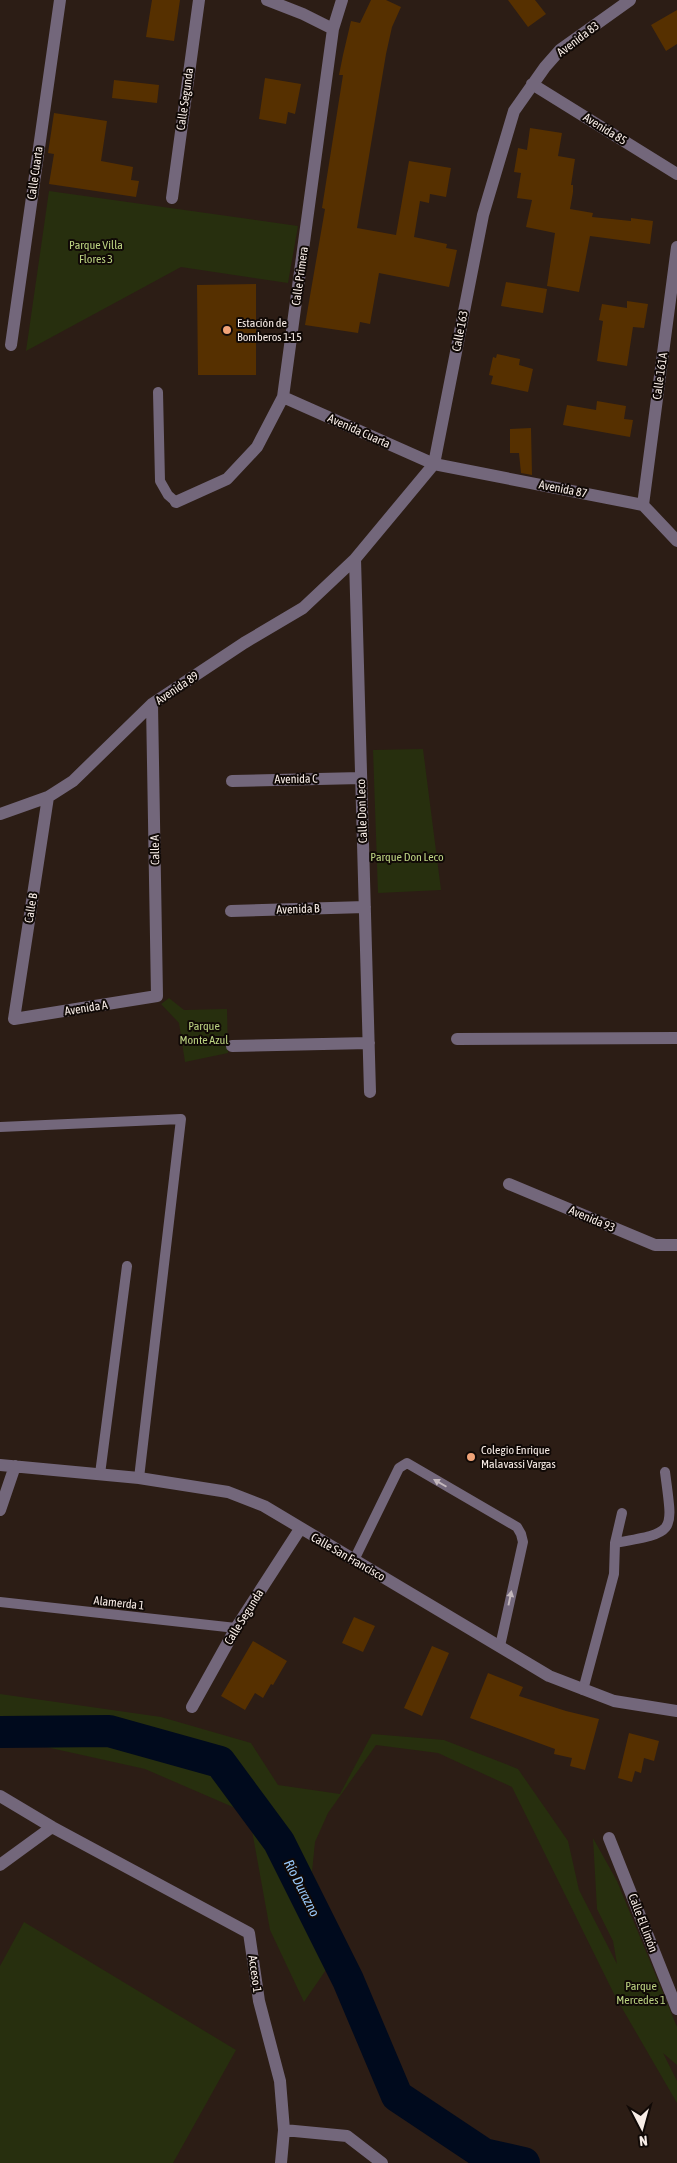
<svg xmlns="http://www.w3.org/2000/svg" width="677" height="2163" font-family="'Asap Condensed',sans-serif">
  <style>
    .green { fill: #272f0e }
    .lines { fill: none; stroke-linecap: round; stroke-linejoin: round }
    .river { stroke: #000a1d; stroke-width: 32 }
    .building { fill: #563000 }
    .lane { stroke: #73677b; stroke-width: 10 }
    .street { stroke: #73677b; stroke-width: 12 }
    .oneway { fill: #c3b7bc }
    .poi-dot { fill: #f0a378; stroke: #100906; stroke-width: 2 }
    .labels { text-anchor: middle; stroke-width: 4; stroke-linejoin: round; paint-order: stroke }
    .street-label { font-size: 12px; fill: #f8ede7; stroke: #100906 }
    .park-label { font-size: 12px; fill: #bcd382; stroke: #100906 }
    .poi-label { font-size: 12px; fill: #f8ede7; stroke: #100906; text-anchor: start }
    .water-label { font-size: 14px; font-style: italic; fill: #97c7f9; stroke: #100906 }
  </style>
  <rect width="100%" height="100%" fill="#2c1d15"/>
  <path class="green" d="M 49,191 L 298,226 L 288,283 L 181,267 L 26,351 Z
    M 423,749 L 441,890 L 378,893 L 373,750 Z
    M 169,998 L 184,1010 L 227,1009 L 228,1053 L 185,1062 L 179,1023 L 161,1004 Z
    M 0,1694 L 161,1717 L 251,1743 L 278,1785 L 340,1794 L 372,1734 L 444,1740 L 518,1769 L 568,1841 L 579,1890 L 617,1964 L 613,1941 L 597,1909 L 593,1838 L 617,1881 L 677,2027 L 677,2065 L 663,2053 L 677,2081 L 677,2103 L 615,1996 L 512,1787 L 438,1753 L 376,1745 L 328,1813 L 315,1842 L 312,1872 L 345,1942 L 304,2002 L 270,1930 L 249,1814 L 145,1769 L 37,1745 L 0,1744 Z
    M 24,1922 L 236,2050 L 173,2163 L 0,2163 L 0,1966 Z"/>
  <g class="lines">
    <path class="river" d="M 0,1732 L 109,1731 L 220,1762 L 279,1842 L 348,1980 L 397,2096 L 484,2154 L 524,2163"/>
  </g>
  <path class="building" d="M 152,0 L 180,0 L 174,41 L 146,37 Z
    M 371,0 L 386,0 L 401,7 L 392,27 L 386,54 L 357,228 L 396,235 L 409,161 L 451,168 L 446,197 L 430,194 L 429,203 L 420,201 L 414,237 L 447,244 L 446,248 L 457,250 L 449,287 L 379,273 L 370,324 L 360,322 L 358,333 L 305,325 L 325,209 L 322,208 L 343,75 L 339,75 L 343,55 L 351,21 L 360,23 Z
    M 508,0 L 535,0 L 546,14 L 528,27 Z
    M 677,10 L 677,44 L 666,51 L 651,25 Z
    M 265,78 L 301,84 L 295,114 L 288,112 L 286,124 L 259,119 Z
    M 114,80 L 159,85 L 157,103 L 112,98 Z
    M 54,113 L 107,121 L 101,161 L 133,167 L 131,180 L 139,181 L 136,197 L 49,184 L 54,154 L 48,153 Z
    M 530,128 L 562,133 L 558,156 L 575,159 L 571,185 L 573,185 L 573,192 L 570,209 L 593,213 L 592,217 L 631,221 L 631,218 L 653,221 L 650,244 L 590,236 L 579,292 L 547,286 L 555,233 L 526,227 L 532,200 L 517,198 L 521,173 L 514,172 L 518,148 L 527,150 Z
    M 506,282 L 547,289 L 543,313 L 501,306 Z
    M 256,284 L 256,375 L 198,375 L 197,285 Z
    M 627,301 L 648,304 L 644,328 L 633,327 L 627,366 L 597,361 L 603,321 L 599,320 L 602,304 L 627,308 Z
    M 497,354 L 520,359 L 519,365 L 533,369 L 528,392 L 491,384 L 493,376 L 489,375 L 493,357 L 496,358 Z
    M 597,401 L 626,406 L 624,419 L 633,420 L 630,437 L 563,425 L 567,405 L 596,410 Z
    M 531,428 L 532,475 L 521,473 L 519,453 L 510,453 L 510,429 Z
    M 354,1617 L 375,1626 L 363,1652 L 342,1643 Z
    M 253,1641 L 287,1661 L 273,1685 L 271,1684 L 263,1698 L 255,1693 L 245,1710 L 221,1696 Z
    M 432,1646 L 449,1653 L 422,1716 L 404,1708 Z
    M 488,1673 L 523,1687 L 519,1696 L 566,1711 L 599,1719 L 585,1770 L 570,1766 L 572,1758 L 554,1754 L 555,1749 L 470,1718 Z
    M 629,1733 L 659,1741 L 654,1761 L 644,1758 L 641,1773 L 635,1771 L 632,1782 L 618,1778 Z"/>
  <g class="lines">
    <path class="lane" d="M 158,392 L 160,481 L 168,495 L 176,502
      M 0,1127 L 181,1119 L 139,1478
      M 100,1474 L 127,1266
      M 615,1543 L 622,1513
      M 354,1560 L 399,1468 L 407,1463 L 517,1527 L 521,1534 L 523,1542 L 500,1646
      M 0,1602 L 236,1628
      M 583,1690 L 614,1574 L 615,1543 C 677,1532 673,1534 665,1472"/>
    <path class="street" d="M 267,0 L 303,14 L 333,29
      M 532,84 L 677,174
      M 172,198 L 199,0
      M 11,345 L 60,0
      M 283,397 L 434,464 L 643,505 L 677,541
      M 176,502 L 227,479 L 257,447 L 283,397 L 333,29 L 342,0
      M 643,505 L 677,247
      M 355,559 L 370,1092
      M 232,781 L 361,778
      M 48,797 L 14,1019 L 157,996 L 152,704
      M 0,814 L 48,797 L 73,781 L 152,704 L 244,643 L 303,608 L 355,559 L 434,464 L 483,215 L 514,111 L 545,67 L 560,50 L 630,0
      M 231,911 L 365,907
      M 457,1039 L 677,1038
      M 232,1046 L 369,1043
      M 509,1184 L 655,1245 L 677,1245
      M 0,1465 L 139,1478 L 228,1492 L 264,1506 L 549,1676 L 614,1701 L 677,1711
      M 0,1510 L 15,1466
      M 192,1707 L 236,1628 L 300,1529
      M 0,1796 L 52,1827 L 249,1933 L 259,2001 L 280,2081 L 284,2130 L 347,2136 L 382,2163
      M 609,1838 L 677,2009
      M 0,1865 L 52,1827
      M 281,2163 L 284,2130"/>
  </g>
  <defs><path id="oneway-solid" d="M-6-.8H1V-3.2L6.5 0L1 3.2V.8H-6Z" transform="scale(1.25)"/></defs>
  <g class="oneway">
    <use href="#oneway-solid" transform="translate(440 1483) rotate(-150)"/>
    <use href="#oneway-solid" transform="translate(510 1598) rotate(-78)"/>
  </g>
  <g class="poi-dot">
    <circle cx="227" cy="330" r="5"/>
    <circle cx="471" cy="1457" r="5"/>
  </g>
  <g class="labels">
    <g class="street-label">
      <text transform="translate(578 39) rotate(-37)" y="4">Avenida 83</text>
      <text transform="translate(185 99) rotate(-82)" y="4">Calle Segunda</text>
      <text transform="translate(605 129) rotate(32)" y="4">Avenida 85</text>
      <text transform="translate(35 173) rotate(-82)" y="4">Calle Cuarta</text>
      <text transform="translate(300 276) rotate(-82)" y="4">Calle Primera</text>
      <text transform="translate(460 331) rotate(-79)" y="4">Calle 163</text>
      <text transform="translate(660 376) rotate(-82)" y="4">Calle 161A</text>
      <text transform="translate(359 431) rotate(24)" y="4">Avenida Cuarta</text>
      <text transform="translate(563 489) rotate(11)" y="4">Avenida 87</text>
      <text transform="translate(177 688) rotate(-34)" y="4">Avenida 89</text>
      <text transform="translate(296 779) rotate(-1)" y="4">Avenida C</text>
      <text transform="translate(362 811) rotate(-92)" y="4">Calle Don Leco</text>
      <text transform="translate(155 850) rotate(-91)" y="4">Calle A</text>
      <text transform="translate(31 908) rotate(-81)" y="4">Calle B</text>
      <text transform="translate(298 909) rotate(-2)" y="4">Avenida B</text>
      <text transform="translate(86 1008) rotate(-9)" y="4">Avenida A</text>
      <text transform="translate(592 1219) rotate(23)" y="4">Avenida 93</text>
      <text transform="translate(348 1557) rotate(30)" y="4">Calle San Francisco</text>
      <text transform="translate(119 1603) rotate(6)" y="4">Alamerda 1</text>
      <text transform="translate(244 1617) rotate(-58)" y="4">Calle Segunda</text>
      <text transform="translate(643 1923) rotate(69)" y="4">Calle El Limón</text>
      <text transform="translate(255 1974) rotate(82)" y="4">Acceso 1</text>
    </g>
    <g class="park-label">
      <text x="96" y="249">Parque Villa<tspan x="96" dy="14">Flores 3</tspan></text>
      <text x="407" y="861">Parque Don Leco</text>
      <text x="204" y="1030">Parque<tspan x="204" dy="14">Monte Azul</tspan></text>
      <text x="641" y="1990">Parque<tspan x="641" dy="14">Mercedes 1</tspan></text>
    </g>
    <g class="poi-label">
      <text x="237" y="327">Estación de<tspan x="237" dy="14">Bomberos 1-15</tspan></text>
      <text x="481" y="1454">Colegio Enrique<tspan x="481" dy="14">Malavassi Vargas</tspan></text>
    </g>
    <g class="water-label">
      <text transform="translate(302 1888) rotate(63)" y="5">Río Durazno</text>
    </g>
  </g>
  <g transform="translate(642 2128) rotate(174)" stroke="#100906" stroke-width="4" paint-order="stroke">
  <path d="M0-4L9 19L0 12L-9 19Z" fill="#f8ede7"/>
  <text y="-8" font-size="14" font-weight="bold" text-anchor="middle" fill="#f8ede7">N</text>
  </g>
</svg>
